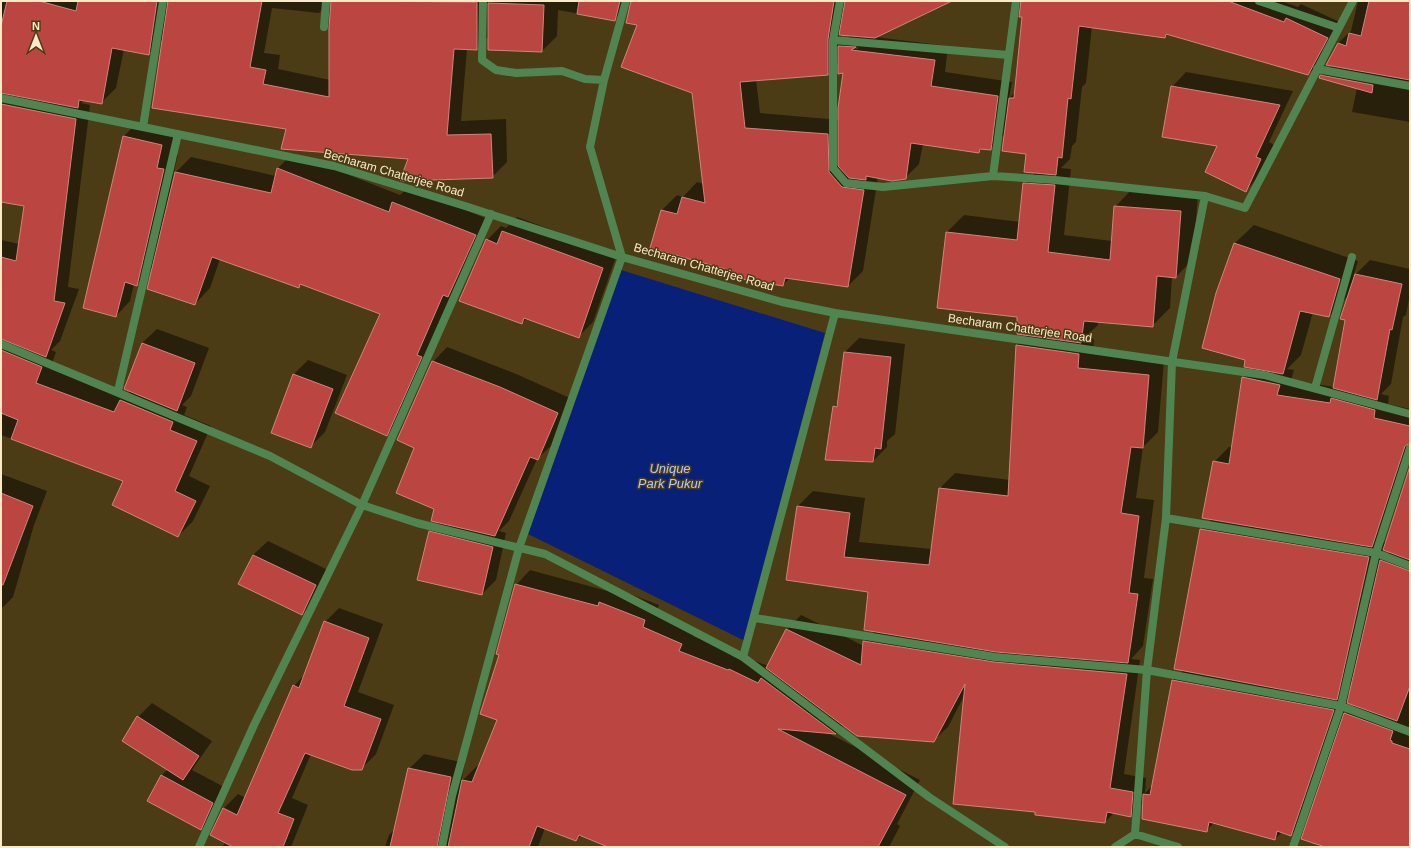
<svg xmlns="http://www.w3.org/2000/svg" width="1411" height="848" font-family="Arial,sans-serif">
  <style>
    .water { fill: #092079 }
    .shadow { fill: #0007; fill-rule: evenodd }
    .building { fill: #ba4541; stroke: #d1847d }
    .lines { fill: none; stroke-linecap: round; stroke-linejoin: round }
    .street { stroke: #508552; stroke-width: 8 }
    .labels { text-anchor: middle; stroke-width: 3; stroke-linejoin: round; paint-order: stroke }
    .street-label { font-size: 12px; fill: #faeac7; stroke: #4c3c16 }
    .water-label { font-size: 13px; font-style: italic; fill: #b3c9fa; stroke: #4c3c16 }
  </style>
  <rect width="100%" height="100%" fill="#4c3c16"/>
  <path class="water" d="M 621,270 L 825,333 L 745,641 L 528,534 Z"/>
  <path class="shadow" d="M 1,1 L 69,1 L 97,5 L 97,1 L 331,1 L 319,13 L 272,8 L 264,53 L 280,55 L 278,69 L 330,80 L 330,29 L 333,1 L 630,1 L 629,5 L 614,20 L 558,10 L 557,36 L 542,51 L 489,49 L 489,36 L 476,49 L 467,49 L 461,121 L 506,119 L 507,162 L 492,177 L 287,128 L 163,39 L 148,54 L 124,49 L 116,88 L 101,103 L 84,100 L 81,103 L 90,105 L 68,287 L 79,289 L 60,341 L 51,350 L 56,352 L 50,369 L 125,397 L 130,391 L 142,343 L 157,329 L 209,348 L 191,396 L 182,405 L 187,407 L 184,415 L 211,426 L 189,476 L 210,486 L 193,521 L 178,536 L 125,481 L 1,435 L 1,240 L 19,244 L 25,205 L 1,201 Z
    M 632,1 L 933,1 L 875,37 L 948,46 L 945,72 L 1012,82 L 1009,98 L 1016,92 L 1024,14 L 1022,1 L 1281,1 L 1298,7 L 1301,4 L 1342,23 L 1323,59 L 1308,74 L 1168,33 L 1165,37 L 1092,26 L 1086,83 L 1082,87 L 1076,142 L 1072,146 L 1070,159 L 1061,168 L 1071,169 L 1064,235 L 1112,241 L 1115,207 L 1132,189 L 1198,194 L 1193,259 L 1176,277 L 1172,276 L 1170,308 L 1152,326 L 1098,321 L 1098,325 L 1085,337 L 1094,339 L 1093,353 L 1164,360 L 1158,432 L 1143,447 L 1136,498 L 1154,500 L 1144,578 L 1153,579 L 1143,646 L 1131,659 L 1140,660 L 1124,774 L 1146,778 L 1145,793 L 1153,785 L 1172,681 L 1183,670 L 1201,530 L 1212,519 L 1214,462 L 1229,447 L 1233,448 L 1243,378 L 1254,367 L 1246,359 L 1217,294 L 1235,243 L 1254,225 L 1358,261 L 1353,277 L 1370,260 L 1410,269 L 1410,294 L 1406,315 L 1403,317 L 1391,384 L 1381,394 L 1389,396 L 1388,404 L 1410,409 L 1410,459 L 1377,540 L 1386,542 L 1410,467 L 1410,847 L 1328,847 L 1345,714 L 1355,704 L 1349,698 L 1307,818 L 1291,835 L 1282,832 L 1275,839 L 1214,823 L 1206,831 L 1144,802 L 1130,816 L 1114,813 L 1105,822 L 1036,811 L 964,696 L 948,727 L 933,741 L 844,725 L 836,733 L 826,732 L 920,780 L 897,824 L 900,826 L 889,847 L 611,847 L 582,835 L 576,840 L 545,828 L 538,847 L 385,847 L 389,835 L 395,829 L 409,769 L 424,754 L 465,763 L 461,782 L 477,766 L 480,766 L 499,719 L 501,654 L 516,585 L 530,570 L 611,592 L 614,588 L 659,605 L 656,612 L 696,629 L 693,636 L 768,666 L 787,629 L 801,615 L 864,646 L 864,642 L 875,631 L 869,591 L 797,507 L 813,491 L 865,498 L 859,542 L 932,549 L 940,488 L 955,473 L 1010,480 L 1017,345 L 1028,334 L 1018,316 L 947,232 L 964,215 L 1020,222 L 1024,184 L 1036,172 L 1027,153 L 1005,134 L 990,149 L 983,148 L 979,152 L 923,144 L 919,164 L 905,178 L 878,177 L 863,271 L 848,286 L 791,277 L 783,285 L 727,268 L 662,210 L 677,195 L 683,197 L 697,182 L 704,184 L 693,92 L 638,24 ZM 842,34 L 851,35 L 842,44 ZM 852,46 L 858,47 L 858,49 L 852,48 ZM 840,61 L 844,72 L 840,120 L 760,113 L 756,80 L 827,74 ZM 1348,296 L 1334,387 L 1291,380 L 1294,370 L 1287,369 L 1301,355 L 1313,312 L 1329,316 ZM 1383,549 L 1390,552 L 1380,562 ZM 1353,682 L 1350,694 L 1342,693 Z
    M 1358,1 L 1410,1 L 1410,122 L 1352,112 L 1357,88 L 1321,76 L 1332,65 L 1327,64 L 1338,43 L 1351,31 Z
    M 1186,72 L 1293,91 L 1269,142 L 1274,145 L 1260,176 L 1246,190 L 1218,145 L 1172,87 Z
    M 138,122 L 175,131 L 170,154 L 178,155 L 173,175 L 191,157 L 276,176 L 278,168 L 293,153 L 400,195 L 409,187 L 490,220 L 402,419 L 387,434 L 382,314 L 302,283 L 298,287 L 220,259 L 210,288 L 195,304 L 153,268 L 137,284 L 134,284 L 130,301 L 116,316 L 124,136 Z
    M 517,217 L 617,254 L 593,322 L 579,336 L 527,318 L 522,323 L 487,240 L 501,226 L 506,228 Z
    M 859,338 L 905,344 L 895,434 L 887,441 L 887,447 L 873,461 L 834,407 L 839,402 L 845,352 Z
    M 447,347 L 514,373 L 572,399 L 552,445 L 537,459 L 509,521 L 499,531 L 506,533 L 496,580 L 482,594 L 429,532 L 440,522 L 416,447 L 433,362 Z
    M 308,360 L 347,375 L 325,432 L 310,447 L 272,432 L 294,374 Z
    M 1,474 L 47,491 L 34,525 L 13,597 L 1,609 Z
    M 268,541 L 330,571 L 316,600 L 302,614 L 253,555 Z
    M 339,608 L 383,624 L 358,692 L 394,705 L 376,754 L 361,769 L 311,754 L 292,798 L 308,805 L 291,847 L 223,847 L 225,842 L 224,808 L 238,794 L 246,798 L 294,686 L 305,674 L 325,622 Z
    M 152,703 L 212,741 L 192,770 L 226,788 L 215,815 L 201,829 L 162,775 L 168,769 L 138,717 Z"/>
  <path class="building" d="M 7,1 L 39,1 L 76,11 L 78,1 L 157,1 L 149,55 L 112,48 L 102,104 L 79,100 L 78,108 L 1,93 L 1,26 Z
    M 168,1 L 262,1 L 250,67 L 266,70 L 263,84 L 329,97 L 329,28 L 331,1 L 477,2 L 477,50 L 454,49 L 447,135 L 491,134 L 493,178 L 403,181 L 400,180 L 408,159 L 281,149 L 286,129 L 152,108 Z
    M 579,1 L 620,1 L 615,21 L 577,14 Z
    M 631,1 L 834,1 L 828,39 L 828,75 L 740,82 L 745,128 L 828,134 L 829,172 L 842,187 L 864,190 L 848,287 L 785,278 L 783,286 L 724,276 L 725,269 L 650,248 L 661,210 L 677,214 L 682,197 L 705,203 L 692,93 L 621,67 L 637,25 L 626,23 Z
    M 845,1 L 952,1 L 875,38 L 839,35 Z
    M 1021,1 L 1228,1 L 1284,22 L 1286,18 L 1328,38 L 1308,75 L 1166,34 L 1165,38 L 1079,26 L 1071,99 L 1068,98 L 1062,158 L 1058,157 L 1056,175 L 1024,172 L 1026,154 L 1002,151 L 1009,98 L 1014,98 L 1022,17 L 1019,17 Z
    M 1369,1 L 1410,1 L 1410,80 L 1326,65 L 1338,43 L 1346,46 L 1349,33 L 1361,36 Z
    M 488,3 L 544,5 L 542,52 L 488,50 Z
    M 838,46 L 856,47 L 851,50 L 935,60 L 931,86 L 998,96 L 991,150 L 980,149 L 979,153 L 911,143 L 906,179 L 892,181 L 866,176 L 866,180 L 849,178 L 838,166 L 838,108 L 843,73 L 838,74 Z
    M 1320,75 L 1373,85 L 1372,93 L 1319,78 Z
    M 1171,86 L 1280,105 L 1256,157 L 1261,159 L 1246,192 L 1205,172 L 1217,146 L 1162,137 Z
    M 1,104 L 76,119 L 54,301 L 65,303 L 46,357 L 1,339 L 1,257 L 16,261 L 24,206 L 1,202 Z
    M 123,136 L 162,145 L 157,168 L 164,169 L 137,286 L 125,282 L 116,317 L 83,308 Z
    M 277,168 L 389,212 L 392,202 L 476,235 L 448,297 L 443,295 L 417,355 L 422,357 L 387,436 L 335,413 L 380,314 L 300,284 L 299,288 L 212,257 L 195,305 L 147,289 L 175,172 L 271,193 Z
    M 1023,183 L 1055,185 L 1048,252 L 1110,260 L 1114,206 L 1181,211 L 1176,278 L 1157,276 L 1153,327 L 1084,321 L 1081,343 L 1017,334 L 1017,317 L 937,308 L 946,232 L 1017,240 Z
    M 502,231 L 603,268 L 579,338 L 524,318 L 522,324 L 459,301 L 486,239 L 497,244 Z
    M 1234,243 L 1340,279 L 1329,317 L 1300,311 L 1283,374 L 1244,367 L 1245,360 L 1202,348 L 1216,293 Z
    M 1355,274 L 1402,284 L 1392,330 L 1390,329 L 1377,400 L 1333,388 L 1345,320 L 1340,319 Z
    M 142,343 L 195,363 L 177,411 L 124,389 Z
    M 1016,345 L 1079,354 L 1078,368 L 1149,375 L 1143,448 L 1131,447 L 1121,513 L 1139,516 L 1129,593 L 1138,594 L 1128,663 L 996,652 L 864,630 L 868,592 L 786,580 L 797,506 L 850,513 L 844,557 L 929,565 L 939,488 L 1008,496 Z
    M 1,350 L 42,367 L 36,383 L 114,412 L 120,400 L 173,422 L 170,430 L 197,441 L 175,491 L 196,501 L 178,537 L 112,505 L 123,481 L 11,439 L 18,420 L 1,413 Z
    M 844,352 L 891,357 L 881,449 L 875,448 L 873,462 L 825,460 L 833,406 L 837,407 Z
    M 432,361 L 500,387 L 558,413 L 538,460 L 530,457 L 495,536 L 431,521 L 434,509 L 396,493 L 414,448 L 397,440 Z
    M 293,374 L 333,389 L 311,448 L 271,433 Z
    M 1242,377 L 1280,385 L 1277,395 L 1330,403 L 1331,398 L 1375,410 L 1374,418 L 1410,426 L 1410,443 L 1405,446 L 1372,547 L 1202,518 L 1213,461 L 1229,464 Z
    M 1410,466 L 1410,560 L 1383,550 Z
    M 1,493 L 33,506 L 3,585 L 1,585 Z
    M 1200,529 L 1369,557 L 1337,700 L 1174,669 Z
    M 429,531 L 493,547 L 482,595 L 417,580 Z
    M 253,555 L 316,585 L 302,615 L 238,584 Z
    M 1380,560 L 1410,571 L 1410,686 L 1397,721 L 1347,703 Z
    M 515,584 L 598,606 L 599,602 L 645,620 L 643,627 L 682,644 L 679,651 L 728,670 L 729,669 L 758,683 L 761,678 L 836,734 L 778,729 L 906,795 L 878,847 L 608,847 L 579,835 L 576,841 L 537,826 L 529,847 L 448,847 L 462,780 L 472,782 L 497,720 L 480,714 L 499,655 L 496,654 Z
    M 324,621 L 369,638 L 344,706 L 381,719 L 362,770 L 352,770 L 305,753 L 278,813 L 294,819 L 283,847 L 233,847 L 210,835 L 223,808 L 237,815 L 293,685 L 299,688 Z
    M 786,629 L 861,665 L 863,641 L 994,662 L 1127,674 L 1110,788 L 1133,792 L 1131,817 L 1107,812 L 1105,823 L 1035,815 L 1035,812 L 953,804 L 965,684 L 934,742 L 857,736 L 766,668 Z
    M 1172,680 L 1334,710 L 1291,836 L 1277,831 L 1275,840 L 1209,822 L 1207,832 L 1142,819 L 1143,794 L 1150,795 Z
    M 1344,713 L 1393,731 L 1390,740 L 1392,741 L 1392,743 L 1410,749 L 1410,847 L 1325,847 L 1301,839 Z
    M 137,716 L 199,756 L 183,780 L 122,741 Z
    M 408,768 L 451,777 L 437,847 L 390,847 Z
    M 161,775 L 213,803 L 201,830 L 147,801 Z"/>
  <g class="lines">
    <path class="street" d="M 483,1 L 482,60 L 496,70 L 516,73 L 562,71 L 585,79 L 604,80
      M 840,1 L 833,40 L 1008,55
      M 1016,1 L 993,176 L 1055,180 L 1205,196 L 1172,362 L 1166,518 L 1147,670 L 1341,706 L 1410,732
      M 1259,1 L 1339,28
      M 324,27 L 326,1
      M 833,40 L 833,168 L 846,183 L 883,187 L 993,176
      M 1317,69 L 1410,86
      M 1,98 L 334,166 L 465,206 L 622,257 L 782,302 L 835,313 L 1264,375 L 1410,414
      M 143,127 L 163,1
      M 1205,196 L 1245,208 L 1353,1
      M 1,344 L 270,456 L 362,505 L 417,523 L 545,554 L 743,657 L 929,797 L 1005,847
      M 1315,388 L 1352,257
      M 118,391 L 178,134
      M 1166,518 L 1376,553 L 1410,566
      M 755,618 L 995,657 L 1147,670 L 1135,834
      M 743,657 L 835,313
      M 199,847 L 254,725 L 362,505 L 491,214
      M 442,847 L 452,796 L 519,548 L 622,257 L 590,147 L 604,80 L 626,1
      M 1115,847 L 1135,834 L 1178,847
      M 1293,847 L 1341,706 L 1376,553 L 1410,448"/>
  </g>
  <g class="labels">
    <g class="street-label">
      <text transform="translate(394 173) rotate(16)" y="4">Becharam Chatterjee Road</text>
      <text transform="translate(704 267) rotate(16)" y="4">Becharam Chatterjee Road</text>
      <text transform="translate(1020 328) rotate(8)" y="4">Becharam Chatterjee Road</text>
    </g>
    <g class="water-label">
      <text x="670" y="473">Unique<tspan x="670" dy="15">Park Pukur</tspan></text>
    </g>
  </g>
  <rect width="1411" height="848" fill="none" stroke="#faeac7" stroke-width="4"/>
  <g transform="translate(36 36)" stroke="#4c3c16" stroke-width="3" paint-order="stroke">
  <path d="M0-3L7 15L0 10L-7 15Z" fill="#faeac7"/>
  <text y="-6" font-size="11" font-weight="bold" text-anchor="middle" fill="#faeac7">N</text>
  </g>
</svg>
